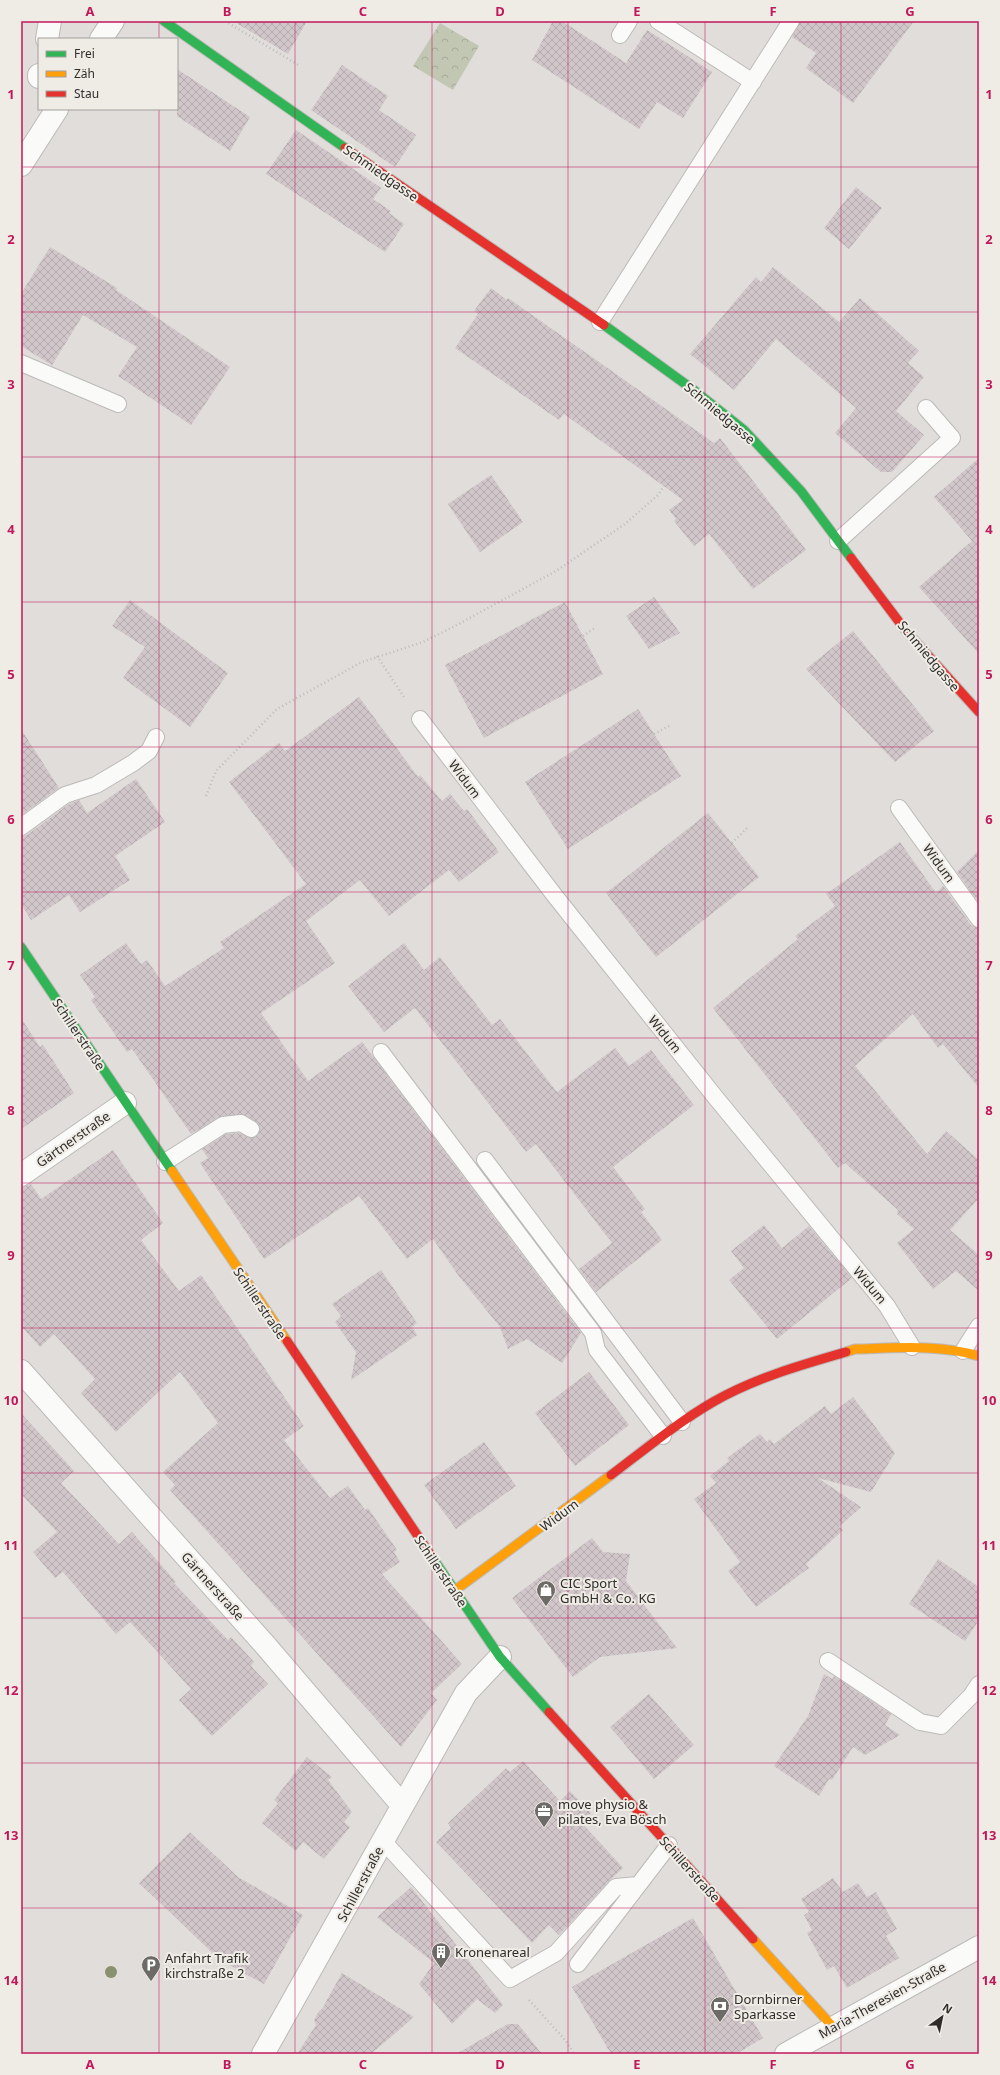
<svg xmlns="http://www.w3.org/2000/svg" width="1000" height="2075" font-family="'Noto Sans',sans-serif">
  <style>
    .park { fill: url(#park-crowns) }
    .building { fill: url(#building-cross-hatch) }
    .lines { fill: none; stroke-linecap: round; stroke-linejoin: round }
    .lane-casing { stroke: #bcbab7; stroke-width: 18 }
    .street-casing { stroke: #bcbab7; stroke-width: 24 }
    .fast-casing { stroke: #bcbab7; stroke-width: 11 }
    .slow-casing { stroke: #bcbab7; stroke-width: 11 }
    .jam-casing { stroke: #bcbab7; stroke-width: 11 }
    .path { stroke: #bfbdbb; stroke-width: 2.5; stroke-dasharray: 1 3; stroke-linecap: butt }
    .lane { stroke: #fafaf9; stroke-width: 16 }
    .street { stroke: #fafaf9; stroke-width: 22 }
    .fast { stroke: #30b455; stroke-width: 9 }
    .slow { stroke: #ff9f0a; stroke-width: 9 }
    .jam { stroke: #e5322d; stroke-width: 9 }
    .tree { fill: #89916e }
    .grid { fill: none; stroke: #c2185b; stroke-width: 1; stroke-opacity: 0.55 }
    .labels { text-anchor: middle; stroke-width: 4; stroke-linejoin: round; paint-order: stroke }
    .street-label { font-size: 13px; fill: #2f2d2b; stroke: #efebe5 }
    .poi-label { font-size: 13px; fill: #2f2d2b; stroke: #efebe5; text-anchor: start }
    .neatline { fill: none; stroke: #c2185b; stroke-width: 1.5 }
    .grid-label { font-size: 13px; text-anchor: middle; font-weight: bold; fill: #c2185b }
  </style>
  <defs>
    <pattern id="park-crowns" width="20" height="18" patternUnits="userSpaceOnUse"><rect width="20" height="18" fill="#c1c7b2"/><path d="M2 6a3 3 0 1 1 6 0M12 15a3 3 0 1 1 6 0" fill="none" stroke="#a6ab99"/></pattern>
    <pattern id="building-cross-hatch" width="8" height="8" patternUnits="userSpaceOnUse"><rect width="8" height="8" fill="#d1c7ca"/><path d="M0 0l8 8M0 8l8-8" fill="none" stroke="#b4abae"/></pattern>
  </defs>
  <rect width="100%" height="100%" fill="#e0ddda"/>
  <path class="park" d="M 440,23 L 479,46 L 453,90 L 413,66 Z"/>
  <path class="building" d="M 233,21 L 307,21 L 288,54 Z
    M 553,21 L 562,21 L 626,63 L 647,30 L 712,72 L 683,118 L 657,102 L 639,129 L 532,60 Z
    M 800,21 L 914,21 L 853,103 L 806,68 L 816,53 L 792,37 Z
    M 342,65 L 388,96 L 379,110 L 416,135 L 395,167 L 311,110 Z
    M 177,69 L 250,117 L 230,151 L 177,116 Z
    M 296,130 L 381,188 L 373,199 L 391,211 L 389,213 L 404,224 L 385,252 L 266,174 Z
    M 856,187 L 882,208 L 849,249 L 824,228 Z
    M 50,247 L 117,288 L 116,290 L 230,367 L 191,425 L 118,376 L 137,347 L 83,315 L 52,365 L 21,346 L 21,294 Z
    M 773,267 L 839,322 L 860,298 L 919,351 L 908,363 L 924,377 L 896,411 L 924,435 L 892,472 L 881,472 L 835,433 L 856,408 L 776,339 L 734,390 L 690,354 L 756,277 L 761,282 Z
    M 491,288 L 507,300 L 508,298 L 714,443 L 720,438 L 806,550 L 753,589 L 709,534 L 694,546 L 674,521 L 676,519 L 669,510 L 683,500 L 564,414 L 559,420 L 455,348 L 478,314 L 474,311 Z
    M 979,458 L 979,654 L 919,587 L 972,541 L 934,497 Z
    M 491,475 L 523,522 L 480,552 L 448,504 Z
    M 654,597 L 680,633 L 649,649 L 626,616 Z
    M 130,600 L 228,673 L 190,727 L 123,678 L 145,647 L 112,626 Z
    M 565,602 L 603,674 L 484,738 L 445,665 Z
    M 853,631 L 934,731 L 895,762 L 806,669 Z
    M 359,697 L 418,777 L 420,775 L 442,801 L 450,794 L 464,811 L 467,809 L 499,852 L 459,882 L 449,870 L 389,916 L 360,880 L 306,921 L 335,963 L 261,1013 L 308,1081 L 362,1042 L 581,1333 L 562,1363 L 527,1339 L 508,1349 L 500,1327 L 458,1275 L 433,1239 L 407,1259 L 359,1196 L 264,1259 L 200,1163 L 208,1158 L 202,1149 L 226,1134 L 239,1133 L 250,1138 L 255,1137 L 260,1130 L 259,1124 L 245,1115 L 222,1116 L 191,1134 L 132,1049 L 127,1052 L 91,1000 L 95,997 L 80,975 L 126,943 L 141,964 L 147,960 L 165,986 L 224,948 L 220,942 L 306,884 L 229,782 L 279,743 L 285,751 Z
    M 638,709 L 681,776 L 568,849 L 525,782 Z
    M 21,729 L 59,788 L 21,815 Z
    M 136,779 L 165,822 L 115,856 L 130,880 L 80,912 L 69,895 L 31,920 L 21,904 L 21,836 L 27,835 L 69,804 L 79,800 L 87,813 Z
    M 708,813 L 759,877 L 656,957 L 606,893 Z
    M 900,842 L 936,893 L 943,886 L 971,925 L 979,928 L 979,1088 L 943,1044 L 938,1048 L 913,1014 L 855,1066 L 927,1154 L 946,1131 L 979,1160 L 979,1198 L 950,1230 L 979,1255 L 979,1291 L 956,1271 L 933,1289 L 897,1243 L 914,1229 L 897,1214 L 898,1210 L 845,1163 L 838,1168 L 713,1008 L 798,939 L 795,936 L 835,906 L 826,894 Z
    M 979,850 L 979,903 L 957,872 Z
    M 404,943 L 424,970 L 440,957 L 492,1025 L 500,1019 L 557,1092 L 615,1048 L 629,1066 L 651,1050 L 694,1105 L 613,1167 L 645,1209 L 641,1212 L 662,1240 L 596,1292 L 579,1269 L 612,1243 L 536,1144 L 526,1152 L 415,1008 L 384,1032 L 348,986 Z
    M 21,1018 L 40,1047 L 43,1045 L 74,1093 L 21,1129 Z
    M 113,1150 L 163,1223 L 141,1240 L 179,1291 L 201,1275 L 304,1426 L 284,1440 L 330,1498 L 348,1486 L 365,1510 L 368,1508 L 397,1550 L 394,1552 L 400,1562 L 382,1574 L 462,1664 L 431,1693 L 437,1700 L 401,1747 L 170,1490 L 175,1485 L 163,1472 L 218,1423 L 180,1372 L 116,1432 L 81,1393 L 95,1379 L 54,1334 L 40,1347 L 21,1326 L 21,1187 L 31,1184 L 41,1199 Z
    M 764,1225 L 782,1248 L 809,1226 L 852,1278 L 777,1339 L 729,1280 L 744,1268 L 731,1251 Z
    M 381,1270 L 417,1323 L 412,1327 L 417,1335 L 351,1380 L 356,1352 L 335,1322 L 341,1316 L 332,1304 Z
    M 589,1372 L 629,1425 L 575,1466 L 535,1413 Z
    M 853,1397 L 895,1453 L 871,1492 L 818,1478 L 861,1507 L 839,1527 L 843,1530 L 806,1564 L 809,1568 L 756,1607 L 728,1571 L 740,1562 L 694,1499 L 716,1483 L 710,1476 L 729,1461 L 727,1458 L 760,1434 L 767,1442 L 770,1439 L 774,1444 L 825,1406 L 831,1414 Z
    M 21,1413 L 74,1471 L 61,1483 L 119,1544 L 132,1532 L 176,1582 L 174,1583 L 228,1640 L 231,1637 L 254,1662 L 251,1666 L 268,1684 L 212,1736 L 179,1700 L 191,1689 L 130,1622 L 116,1634 L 63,1572 L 55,1578 L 33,1552 L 57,1532 L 21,1494 Z
    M 484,1442 L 516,1486 L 456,1529 L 424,1485 Z
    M 592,1538 L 603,1552 L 630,1554 L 626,1581 L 677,1648 L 600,1657 L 573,1677 L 512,1598 Z
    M 938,1559 L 979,1587 L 979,1620 L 965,1641 L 909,1604 Z
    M 824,1674 L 832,1679 L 834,1676 L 891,1714 L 885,1725 L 900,1735 L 865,1755 L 853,1747 L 832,1780 L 829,1779 L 819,1796 L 774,1766 L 808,1716 Z
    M 649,1694 L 694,1745 L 654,1779 L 610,1727 Z
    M 307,1757 L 332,1777 L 328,1780 L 352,1812 L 344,1822 L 350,1827 L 324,1859 L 303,1842 L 296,1851 L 262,1823 L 278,1803 L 274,1800 Z
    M 523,1761 L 560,1801 L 570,1791 L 591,1813 L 582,1823 L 623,1868 L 609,1881 L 559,1935 L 549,1925 L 532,1943 L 436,1842 L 451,1828 L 448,1823 L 506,1768 L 510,1772 Z
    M 190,1832 L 238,1877 L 303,1915 L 264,1984 L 220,1960 L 139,1883 Z
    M 833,1878 L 843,1892 L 858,1883 L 867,1897 L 876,1892 L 897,1929 L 886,1936 L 899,1958 L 847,1988 L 834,1966 L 827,1970 L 807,1933 L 812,1930 L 804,1915 L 809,1912 L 801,1899 Z
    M 411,1887 L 503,2005 L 495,2013 L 477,1999 L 452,2024 L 419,1984 L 434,1963 L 377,1917 Z
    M 693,1918 L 763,2038 L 736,2054 L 611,2054 L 572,1987 Z
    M 342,1973 L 414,2017 L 371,2054 L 297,2054 L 316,2025 L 314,2020 L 319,2011 L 322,2009 Z
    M 508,2024 L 518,2024 L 542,2054 L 456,2054 Z"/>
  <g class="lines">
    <defs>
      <path id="lane" d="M 658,21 L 753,82
        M 620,35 L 629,21
        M 600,322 L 791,21
        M 21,363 L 118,404
        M 838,541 L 952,438 L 926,408
        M 420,719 L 555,896 L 716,1098 L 887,1306 L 912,1347
        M 899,808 L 979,919
        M 21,827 L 65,795 L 96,785 L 133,763 L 149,751 L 156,737
        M 381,1052 L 593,1333 L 597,1350 L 663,1436
        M 485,1160 L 682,1422
        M 165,1162 L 223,1125 L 241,1123 L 251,1129
        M 963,1351 L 979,1326
        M 828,1661 L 920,1722 L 941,1726 L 971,1696 L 979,1684
        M 383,1841 L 510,1979 L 556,1953 L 616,1887 L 638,1885
        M 578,1964 L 669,1845"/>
      <path id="street" d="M 47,39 L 50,21
        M 101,39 L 113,21
        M 39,75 L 39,77
        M 21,165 L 57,109
        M 21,1175 L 125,1103
        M 21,1371 L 266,1646 L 402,1805
        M 263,2054 L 466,1693 L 500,1657
        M 786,2054 L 979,1947"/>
      <path id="fast" d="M 164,21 L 345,148
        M 604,325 L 695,391 L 744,430 L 801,491 L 851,558
        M 21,947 L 172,1171
        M 432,1557 L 500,1657 L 549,1712"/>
      <path id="slow" d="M 172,1171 L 287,1341
        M 846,1352 L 855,1349 C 896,1348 939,1344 979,1356
        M 454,1591 L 611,1475
        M 753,1939 L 833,2027"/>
      <path id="jam" d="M 345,148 L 604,325
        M 851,558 L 906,631 L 979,712
        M 287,1341 L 432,1557
        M 611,1475 C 644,1450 677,1423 713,1402 C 755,1378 801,1365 846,1352
        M 549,1712 L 753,1939"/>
    </defs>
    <use href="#lane" class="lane-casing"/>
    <use href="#street" class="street-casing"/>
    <use href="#fast" class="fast-casing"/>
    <use href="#slow" class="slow-casing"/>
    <use href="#jam" class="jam-casing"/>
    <path class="path" d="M 225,21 L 300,66
      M 583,636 L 595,628
      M 377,656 L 404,697
      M 654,734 L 671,725
      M 206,796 L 216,771 L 277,709 L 362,662 L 423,642 L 453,627 L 556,571 L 625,524 L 658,495 L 699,434
      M 732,843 L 749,826
      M 529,2000 L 566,2041 L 574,2054"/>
    <use href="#lane" class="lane"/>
    <use href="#street" class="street"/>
    <use href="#fast" class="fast"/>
    <use href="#slow" class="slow"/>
    <use href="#jam" class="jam"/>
  </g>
  <circle class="tree" cx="111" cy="1972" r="6"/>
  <path class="grid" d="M 159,21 L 159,39M 295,21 L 295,2054M 432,21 L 432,2054M 568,21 L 568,2054M 705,21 L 705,2054M 841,21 L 841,2054M 159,109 L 159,2054M 21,167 L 979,167M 21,312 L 979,312M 21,457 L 979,457M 21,602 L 979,602M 21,747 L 979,747M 21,892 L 979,892M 21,1038 L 979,1038M 21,1183 L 979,1183M 21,1328 L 979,1328M 21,1473 L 979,1473M 21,1618 L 979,1618M 21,1763 L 979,1763M 21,1908 L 979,1908"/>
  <defs>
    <symbol id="shop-pin" viewBox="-11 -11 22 30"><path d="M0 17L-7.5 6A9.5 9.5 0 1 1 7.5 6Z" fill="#6d6b68" stroke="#efebe5"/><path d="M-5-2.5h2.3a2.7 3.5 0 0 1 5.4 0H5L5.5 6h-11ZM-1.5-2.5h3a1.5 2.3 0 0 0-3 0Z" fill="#fff"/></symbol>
    <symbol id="office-pin" viewBox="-11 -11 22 30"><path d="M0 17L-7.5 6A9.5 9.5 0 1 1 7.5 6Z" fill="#6d6b68" stroke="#efebe5"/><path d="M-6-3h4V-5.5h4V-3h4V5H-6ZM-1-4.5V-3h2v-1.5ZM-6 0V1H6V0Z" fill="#fff"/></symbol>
    <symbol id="building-pin" viewBox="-11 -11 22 30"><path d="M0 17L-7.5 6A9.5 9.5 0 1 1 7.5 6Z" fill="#6d6b68" stroke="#efebe5"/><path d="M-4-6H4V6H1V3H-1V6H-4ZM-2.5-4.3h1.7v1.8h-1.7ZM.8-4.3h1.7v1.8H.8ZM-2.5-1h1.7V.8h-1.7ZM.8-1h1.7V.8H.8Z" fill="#fff"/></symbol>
    <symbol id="parking-pin" viewBox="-11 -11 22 30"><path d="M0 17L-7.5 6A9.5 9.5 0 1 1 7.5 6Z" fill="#6d6b68" stroke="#efebe5"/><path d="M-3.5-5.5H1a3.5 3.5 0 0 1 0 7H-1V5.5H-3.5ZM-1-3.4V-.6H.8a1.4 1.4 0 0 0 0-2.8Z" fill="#fff"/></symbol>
    <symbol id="bank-pin" viewBox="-11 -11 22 30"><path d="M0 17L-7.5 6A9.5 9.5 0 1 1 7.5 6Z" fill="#6d6b68" stroke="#efebe5"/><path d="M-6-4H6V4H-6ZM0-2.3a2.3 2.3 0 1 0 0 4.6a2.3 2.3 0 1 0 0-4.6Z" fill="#fff"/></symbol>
  </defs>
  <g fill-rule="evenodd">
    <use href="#shop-pin" x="535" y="1579" width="22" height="30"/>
    <use href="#office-pin" x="533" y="1800" width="22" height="30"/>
    <use href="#building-pin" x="430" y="1941" width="22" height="30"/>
    <use href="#parking-pin" x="140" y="1954" width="22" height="30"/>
    <use href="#bank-pin" x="709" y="1995" width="22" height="30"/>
  </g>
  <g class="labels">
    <g class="street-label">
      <text transform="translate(381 173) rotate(35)" y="5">Schmiedgasse</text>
      <text transform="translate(720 413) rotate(40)" y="5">Schmiedgasse</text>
      <text transform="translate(929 656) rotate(50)" y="5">Schmiedgasse</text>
      <text transform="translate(465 779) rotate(53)" y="5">Widum</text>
      <text transform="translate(939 863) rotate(54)" y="5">Widum</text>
      <text transform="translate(79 1034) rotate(56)" y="5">Schillerstraße</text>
      <text transform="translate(665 1034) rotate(51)" y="5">Widum</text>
      <text transform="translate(73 1139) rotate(-35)" y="5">Gärtnerstraße</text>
      <text transform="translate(870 1285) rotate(50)" y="5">Widum</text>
      <text transform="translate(260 1303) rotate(56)" y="5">Schillerstraße</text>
      <text transform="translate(559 1515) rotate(-37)" y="5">Widum</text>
      <text transform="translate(441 1571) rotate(56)" y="5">Schillerstraße</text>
      <text transform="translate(213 1586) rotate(48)" y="5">Gärtnerstraße</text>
      <text transform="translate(690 1869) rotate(48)" y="5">Schillerstraße</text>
      <text transform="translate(360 1884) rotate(-62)" y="5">Schillerstraße</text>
      <text transform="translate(882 2000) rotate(-29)" y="5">Maria-Theresien-Straße</text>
    </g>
    <g class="poi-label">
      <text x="560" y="1588">CIC Sport<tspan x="560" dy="15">GmbH &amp; Co. KG</tspan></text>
      <text x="558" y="1809">move physio &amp;<tspan x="558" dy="15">pilates, Eva Bösch</tspan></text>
      <text x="455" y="1957">Kronenareal</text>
      <text x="165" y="1963">Anfahrt Trafik<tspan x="165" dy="15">kirchstraße 2</tspan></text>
      <text x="734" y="2004">Dornbirner<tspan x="734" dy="15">Sparkasse</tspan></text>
    </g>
  </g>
  <rect width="1000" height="2075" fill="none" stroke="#efebe5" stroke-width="44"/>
  <rect x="38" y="38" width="140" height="72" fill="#efebe5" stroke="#a29f9b"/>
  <rect x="46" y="51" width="20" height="6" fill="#30b455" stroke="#a29f9b"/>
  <text x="74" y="58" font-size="12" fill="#2f2d2b">Frei</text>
  <rect x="46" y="71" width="20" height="6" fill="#ff9f0a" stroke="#a29f9b"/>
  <text x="74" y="78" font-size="12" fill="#2f2d2b">Zäh</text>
  <rect x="46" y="91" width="20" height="6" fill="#e5322d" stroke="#a29f9b"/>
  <text x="74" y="98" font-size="12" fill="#2f2d2b">Stau</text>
  <g transform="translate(942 2017) rotate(33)" stroke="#efebe5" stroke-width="3" paint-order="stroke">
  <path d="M0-3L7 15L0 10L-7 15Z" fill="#2f2d2b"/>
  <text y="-6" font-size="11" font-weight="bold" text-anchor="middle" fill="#2f2d2b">N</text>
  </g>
  <rect x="22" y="22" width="956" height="2031" class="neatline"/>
  <g class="grid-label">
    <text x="90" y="16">A</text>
    <text x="227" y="16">B</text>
    <text x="363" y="16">C</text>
    <text x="500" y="16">D</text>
    <text x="637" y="16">E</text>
    <text x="773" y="16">F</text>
    <text x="910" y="16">G</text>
    <text x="11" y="99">1</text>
    <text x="989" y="99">1</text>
    <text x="11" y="244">2</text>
    <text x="989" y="244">2</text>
    <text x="11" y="389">3</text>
    <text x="989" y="389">3</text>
    <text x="11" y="534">4</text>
    <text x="989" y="534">4</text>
    <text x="11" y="679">5</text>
    <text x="989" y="679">5</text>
    <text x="11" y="824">6</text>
    <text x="989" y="824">6</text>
    <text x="11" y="970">7</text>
    <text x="989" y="970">7</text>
    <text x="11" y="1115">8</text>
    <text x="989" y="1115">8</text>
    <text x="11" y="1260">9</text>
    <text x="989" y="1260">9</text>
    <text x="11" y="1405">10</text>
    <text x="989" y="1405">10</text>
    <text x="11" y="1550">11</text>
    <text x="989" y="1550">11</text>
    <text x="11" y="1695">12</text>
    <text x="989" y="1695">12</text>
    <text x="11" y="1840">13</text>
    <text x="989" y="1840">13</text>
    <text x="11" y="1985">14</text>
    <text x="989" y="1985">14</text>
    <text x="90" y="2069">A</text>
    <text x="227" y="2069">B</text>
    <text x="363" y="2069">C</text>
    <text x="500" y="2069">D</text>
    <text x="637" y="2069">E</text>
    <text x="773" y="2069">F</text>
    <text x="910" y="2069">G</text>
  </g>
</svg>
